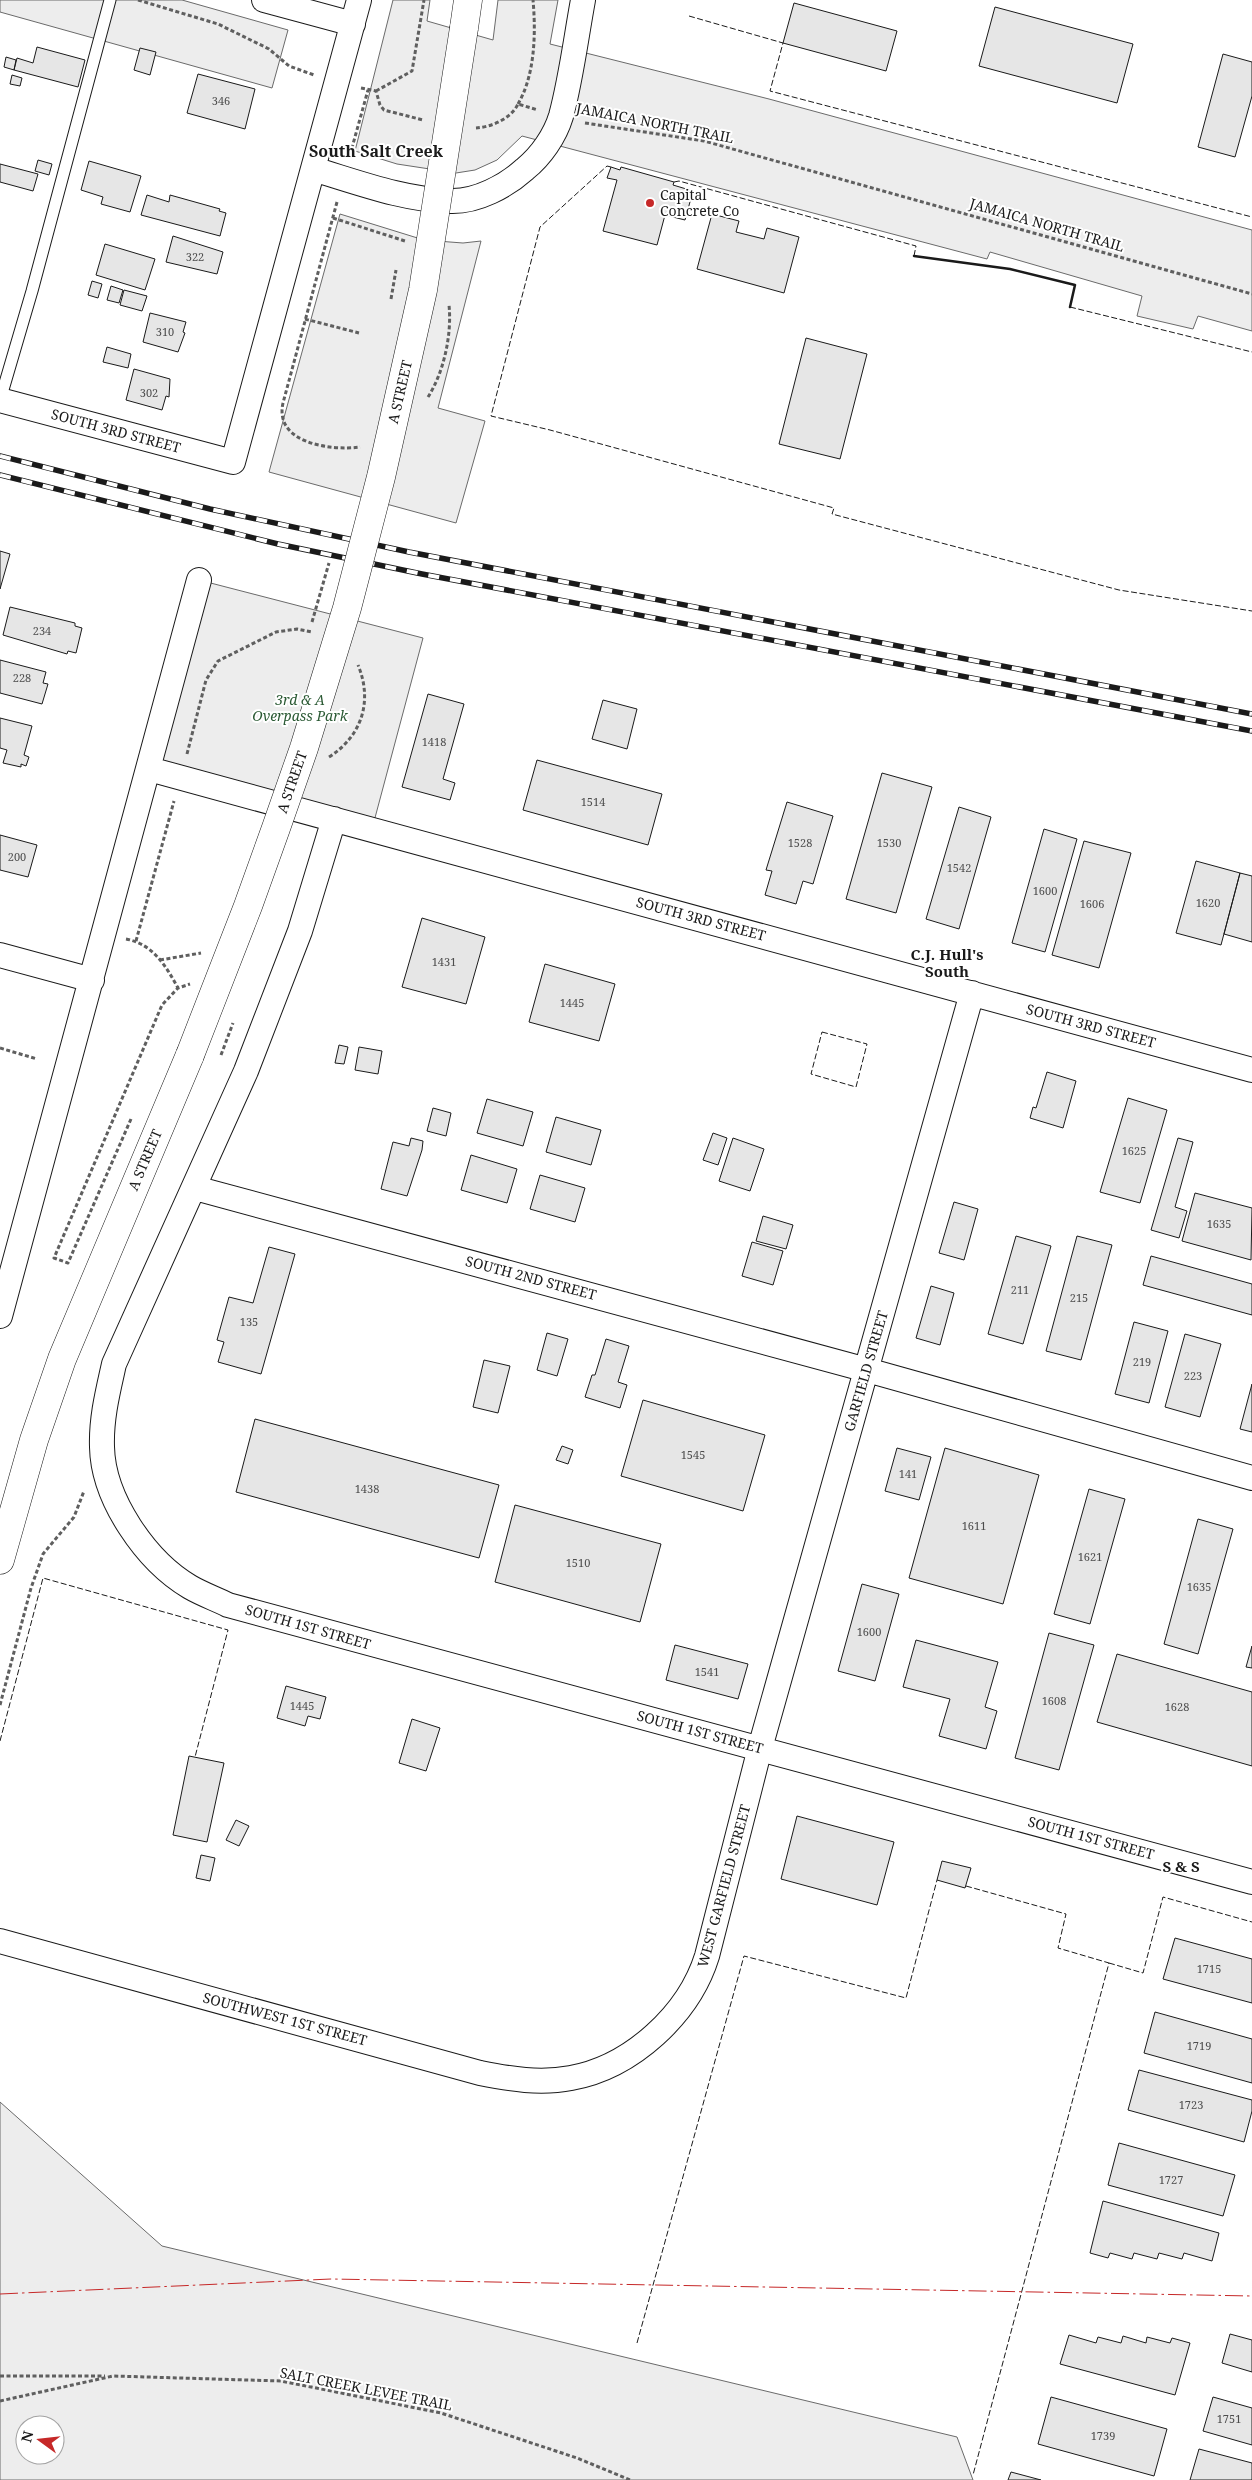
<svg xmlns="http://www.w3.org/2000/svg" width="1252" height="2480" font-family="'Noto Serif',serif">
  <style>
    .built { fill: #ededed; stroke: #6a6a6a; fill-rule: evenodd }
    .building { fill: #e6e6e6; stroke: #1a1a1a }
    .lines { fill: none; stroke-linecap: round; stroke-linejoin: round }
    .lane-casing { stroke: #1a1a1a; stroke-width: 13 }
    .street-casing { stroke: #1a1a1a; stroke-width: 26 }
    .secondary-casing { stroke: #1a1a1a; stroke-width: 29 }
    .path { stroke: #5f5f5f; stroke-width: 3; stroke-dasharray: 4 2.5; stroke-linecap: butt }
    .lane { stroke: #fff; stroke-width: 11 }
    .street { stroke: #fff; stroke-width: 24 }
    .secondary { stroke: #fff; stroke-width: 28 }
    .rail-casing { stroke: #1a1a1a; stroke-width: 5.5 }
    .rail { stroke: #fff; stroke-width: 4; stroke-dasharray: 11; stroke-linecap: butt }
    .secondary-bridge-casing { stroke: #1a1a1a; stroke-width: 29; stroke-linecap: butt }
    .path-bridge { stroke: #5f5f5f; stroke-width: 3; stroke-dasharray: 4 2.5; stroke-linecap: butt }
    .secondary-bridge { stroke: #fff; stroke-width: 28 }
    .fence { stroke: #1a1a1a; stroke-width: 1; stroke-dasharray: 6 2.5; stroke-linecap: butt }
    .wall { stroke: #1a1a1a; stroke-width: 2.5 }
    .power { stroke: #c62828; stroke-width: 1; stroke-dasharray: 18 4 2.5 4; stroke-linecap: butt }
    .poi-dot { fill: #c62828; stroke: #fff; stroke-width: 2 }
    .labels { text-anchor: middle; stroke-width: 4; stroke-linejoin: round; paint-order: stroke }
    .number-label { font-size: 11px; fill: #4d4d4d }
    .street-label { font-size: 14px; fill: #1a1a1a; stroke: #fff }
    .poi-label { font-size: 14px; fill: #1a1a1a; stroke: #fff; text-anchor: start }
    .park-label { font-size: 14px; font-style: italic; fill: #2b5a34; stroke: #fff }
    .neighbourhood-label { font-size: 15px; font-weight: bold; fill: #1a1a1a; stroke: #fff }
    .quarter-label { font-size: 16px; font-weight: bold; fill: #1a1a1a; stroke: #fff }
  </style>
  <rect width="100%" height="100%" fill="#fff"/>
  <path class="built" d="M 0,0 L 182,0 L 288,30 L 272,88 L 0,12 Z
    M 393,0 L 430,0 L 427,21 L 493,40 L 498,0 L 558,0 L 550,44 L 769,99 L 1252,230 L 1252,331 L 1198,316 L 1193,329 L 1137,316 L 1142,296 L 990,252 L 987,259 L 522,136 L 497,160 L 475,170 L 456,173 L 397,164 L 355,151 Z
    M 340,214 L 424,240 L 463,243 L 481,241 L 438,408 L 485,421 L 456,523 L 269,472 Z
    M 199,580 L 423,638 L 372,829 L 149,769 Z
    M 0,2102 L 162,2246 L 957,2437 L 973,2480 L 0,2480 ZM 25,2425 L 55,2425 L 55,2455 L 25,2455 Z"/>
  <path class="building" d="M 794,3 L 897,31 L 886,71 L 783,43 Z
    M 995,7 L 1133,44 L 1117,103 L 979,66 Z
    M 37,47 L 85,60 L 78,87 L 14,70 L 17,58 L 33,63 Z
    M 140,48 L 156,52 L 150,75 L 134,70 Z
    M 1223,54 L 1252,62 L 1252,96 L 1235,157 L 1198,147 Z
    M 6,57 L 16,60 L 14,70 L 4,67 Z
    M 198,74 L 255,89 L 245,129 L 187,113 Z
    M 12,75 L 22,78 L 20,86 L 10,84 Z
    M 38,160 L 52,164 L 49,175 L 35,171 Z
    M 89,161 L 141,176 L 130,212 L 101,204 L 103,197 L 81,190 Z
    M 0,164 L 38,174 L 33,191 L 0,182 Z
    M 611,167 L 620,170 L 621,167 L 674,182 L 673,185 L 693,191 L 685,220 L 665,215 L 657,245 L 603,231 L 617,180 L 607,178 Z
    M 147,195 L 169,202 L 170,195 L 220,209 L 219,211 L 226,213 L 220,236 L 141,215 Z
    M 712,214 L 739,221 L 736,232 L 764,239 L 767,228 L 799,237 L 784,293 L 697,269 Z
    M 173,236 L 223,252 L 217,274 L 166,262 Z
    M 105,244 L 155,259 L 145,290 L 96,275 Z
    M 92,281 L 102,284 L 98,298 L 88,295 Z
    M 111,286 L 123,290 L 119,303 L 107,300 Z
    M 124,290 L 147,296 L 142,311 L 120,305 Z
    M 150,313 L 186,322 L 183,332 L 185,333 L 178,352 L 143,342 Z
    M 806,338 L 867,354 L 840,459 L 779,444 Z
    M 107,347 L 131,354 L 128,368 L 103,362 Z
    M 134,369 L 170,379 L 169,397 L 166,396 L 162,410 L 126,400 Z
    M 0,551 L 10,554 L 0,589 Z
    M 10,607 L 75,623 L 75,626 L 82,628 L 76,653 L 68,651 L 67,654 L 3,635 Z
    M 0,660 L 46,672 L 43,683 L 48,684 L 42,704 L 0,693 Z
    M 428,694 L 464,704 L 443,779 L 455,783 L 450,800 L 402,787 Z
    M 603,700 L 637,709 L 627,749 L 592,739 Z
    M 0,718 L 32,726 L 24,755 L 29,757 L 26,766 L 21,764 L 21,767 L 3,763 L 7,750 L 0,748 Z
    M 537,760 L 662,794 L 648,845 L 523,810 Z
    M 882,773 L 932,787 L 896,913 L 846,899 Z
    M 787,802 L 833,816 L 813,884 L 803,881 L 796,904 L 765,895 L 772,871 L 766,870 Z
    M 959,807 L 991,817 L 959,929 L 926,919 Z
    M 1044,829 L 1077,839 L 1045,952 L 1012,943 Z
    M 0,835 L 37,845 L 28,877 L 0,870 Z
    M 1084,841 L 1131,853 L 1099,968 L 1052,955 Z
    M 1196,861 L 1240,873 L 1221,945 L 1176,933 Z
    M 1240,873 L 1252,876 L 1252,942 L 1224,934 Z
    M 422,918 L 485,937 L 466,1004 L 402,987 Z
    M 545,964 L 615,984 L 599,1041 L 529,1022 Z
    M 339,1045 L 348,1047 L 344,1064 L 335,1063 Z
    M 359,1047 L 382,1051 L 378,1074 L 355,1070 Z
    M 1047,1072 L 1076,1081 L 1063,1128 L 1030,1118 L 1033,1107 L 1036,1108 Z
    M 1128,1098 L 1167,1110 L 1140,1203 L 1100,1192 Z
    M 487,1099 L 533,1112 L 523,1146 L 477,1133 Z
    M 433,1108 L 451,1113 L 446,1136 L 427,1131 Z
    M 556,1117 L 601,1130 L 591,1165 L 546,1152 Z
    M 713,1133 L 727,1138 L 718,1165 L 703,1160 Z
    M 411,1138 L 423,1141 L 422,1150 L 407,1196 L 381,1189 L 393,1142 L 409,1146 Z
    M 733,1138 L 764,1149 L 750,1191 L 719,1181 Z
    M 1178,1138 L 1193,1142 L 1175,1207 L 1187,1211 L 1179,1238 L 1151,1230 Z
    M 471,1155 L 517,1169 L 507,1203 L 461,1190 Z
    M 540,1175 L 585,1188 L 575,1222 L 530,1209 Z
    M 1195,1193 L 1252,1208 L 1251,1260 L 1182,1241 Z
    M 954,1202 L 978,1209 L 964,1260 L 939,1253 Z
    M 763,1216 L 793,1225 L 786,1249 L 756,1241 Z
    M 1016,1236 L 1051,1246 L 1023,1344 L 988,1334 Z
    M 1077,1236 L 1112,1245 L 1081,1360 L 1046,1351 Z
    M 752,1242 L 783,1251 L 773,1285 L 742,1276 Z
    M 269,1247 L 295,1254 L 261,1374 L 218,1362 L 224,1342 L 217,1340 L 229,1297 L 253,1303 Z
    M 1151,1256 L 1252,1284 L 1252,1315 L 1143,1285 Z
    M 931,1286 L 954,1293 L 940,1345 L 916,1338 Z
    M 1134,1322 L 1168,1331 L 1149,1403 L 1115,1394 Z
    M 547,1333 L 568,1339 L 557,1376 L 537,1370 Z
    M 1185,1334 L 1221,1344 L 1200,1417 L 1165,1407 Z
    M 606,1339 L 629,1346 L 618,1382 L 627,1385 L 620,1408 L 585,1397 L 592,1375 L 595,1375 Z
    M 484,1360 L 510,1366 L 498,1413 L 473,1407 Z
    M 1252,1384 L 1252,1432 L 1240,1429 Z
    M 643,1400 L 765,1435 L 743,1511 L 621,1476 Z
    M 255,1419 L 499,1485 L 479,1558 L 236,1492 Z
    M 562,1446 L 573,1450 L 568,1464 L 556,1460 Z
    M 897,1448 L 931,1457 L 919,1500 L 885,1491 Z
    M 945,1448 L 1039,1475 L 1003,1604 L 909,1578 Z
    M 1089,1489 L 1125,1499 L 1090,1624 L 1054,1614 Z
    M 515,1505 L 661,1544 L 640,1622 L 495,1582 Z
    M 1198,1519 L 1233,1529 L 1198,1654 L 1164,1644 Z
    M 862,1584 L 899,1594 L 875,1681 L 838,1671 Z
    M 1049,1633 L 1094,1645 L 1059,1770 L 1015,1758 Z
    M 916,1640 L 998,1662 L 985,1707 L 997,1711 L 986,1749 L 939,1736 L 950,1699 L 903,1687 Z
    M 675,1645 L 748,1664 L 738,1699 L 666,1680 Z
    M 1252,1646 L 1252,1668 L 1246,1667 Z
    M 1117,1654 L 1252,1692 L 1252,1766 L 1097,1722 Z
    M 286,1686 L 326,1697 L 320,1719 L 308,1716 L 305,1726 L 277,1718 Z
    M 412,1719 L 440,1728 L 426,1771 L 399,1763 Z
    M 189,1756 L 224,1763 L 207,1842 L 173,1835 Z
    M 797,1816 L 894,1842 L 877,1905 L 781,1879 Z
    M 236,1820 L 249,1826 L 239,1846 L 226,1840 Z
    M 201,1855 L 215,1858 L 210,1881 L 196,1878 Z
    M 942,1861 L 971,1868 L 965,1888 L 937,1880 Z
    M 1175,1938 L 1252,1959 L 1252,2003 L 1163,1979 Z
    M 1155,2012 L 1252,2039 L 1252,2083 L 1144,2053 Z
    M 1139,2070 L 1252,2100 L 1252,2111 L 1244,2142 L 1128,2110 Z
    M 1119,2143 L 1235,2175 L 1223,2216 L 1108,2185 Z
    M 1103,2201 L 1219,2233 L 1212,2261 L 1184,2253 L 1182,2259 L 1159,2253 L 1157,2259 L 1134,2253 L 1132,2259 L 1110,2253 L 1108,2258 L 1090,2253 Z
    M 1230,2334 L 1252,2340 L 1252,2372 L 1222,2363 Z
    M 1069,2335 L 1096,2343 L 1098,2337 L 1121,2343 L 1123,2336 L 1146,2343 L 1147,2337 L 1170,2343 L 1172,2338 L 1190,2343 L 1175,2395 L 1060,2364 Z
    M 1051,2397 L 1167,2429 L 1154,2476 L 1038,2444 Z
    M 1213,2397 L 1252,2408 L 1252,2445 L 1203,2431 Z
    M 1199,2449 L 1252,2463 L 1252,2480 L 1190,2480 Z
    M 1011,2472 L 1041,2480 L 1008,2480 Z"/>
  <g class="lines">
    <defs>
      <path id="lane" d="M 0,400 L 32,291 L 110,0"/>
      <path id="street" d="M 264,0 L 353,24
        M 313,169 C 357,182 404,200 450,201 C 477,202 506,186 525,169 C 541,156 555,136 561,116 C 571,79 576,38 583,0
        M 0,400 L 233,462 L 359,0
        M 149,769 L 1252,1070
        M 334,819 L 300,931 L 246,1071 L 114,1364 C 108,1391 101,1418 102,1447 C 103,1499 146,1561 190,1587 C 202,1594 216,1599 228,1605 L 1252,1882
        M 0,955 L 92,980
        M 195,1188 L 867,1370 L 1252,1478
        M 0,1316 L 199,580
        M 0,1941 L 480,2073 C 510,2079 540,2084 571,2078 C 632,2067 689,2014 707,1956 L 760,1748 L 972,993"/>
      <path id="secondary" d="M 464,28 L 468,0
        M 0,1560 L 34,1440 L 62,1359 L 190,1055"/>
    </defs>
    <use href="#lane" class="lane-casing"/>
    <use href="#street" class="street-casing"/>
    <use href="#secondary" class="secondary-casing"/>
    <path class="path" d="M 138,0 L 218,24 L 269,49 L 289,66 L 314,75
      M 361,88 L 376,91 L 380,105 L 384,110 L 423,120
      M 376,91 L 412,71 L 424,0
      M 518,104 C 535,75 536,33 533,0
      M 585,123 L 704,141 L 1252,294
      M 476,128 C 491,127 511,119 518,104 L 538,110
      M 350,155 L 368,90
      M 337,202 L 283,403 C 274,443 330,451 360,447
      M 333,218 L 405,241
      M 305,319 L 359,333
      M 428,397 C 444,372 452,334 449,305
      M 187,754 L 206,680 L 218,661 L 276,632 L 297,629 L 312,632
      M 329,757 C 362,736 373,701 358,665
      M 126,939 C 153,944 166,966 178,988
      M 136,941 L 174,801
      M 160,960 L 201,953
      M 0,1048 L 37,1059
      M 221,1055 L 233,1023
      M 131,1119 L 68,1263 L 54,1258 L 162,1005 L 178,988 L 190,984
      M 0,1705 L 31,1588 L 43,1554 L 74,1517 L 84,1491
      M 0,2376 L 105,2376
      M 0,2401 L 113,2376 L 281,2381 L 441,2413 L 577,2458 L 630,2480"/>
    <use href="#lane" class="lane"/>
    <use href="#street" class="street"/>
    <use href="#secondary" class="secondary"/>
    <defs>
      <path id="rail" d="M 0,456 L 210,509 L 409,552 L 1252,714
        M 0,475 L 278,544 L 422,574 L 1252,731"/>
    </defs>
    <use href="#rail" class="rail-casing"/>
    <use href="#rail" class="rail"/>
    <defs>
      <path id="secondary-bridge" d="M 190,1055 L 248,906 L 276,828 L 304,748 L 347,608 L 381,477 L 423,290 L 464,28"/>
    </defs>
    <use href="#secondary-bridge" class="secondary-bridge-casing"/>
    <path class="path-bridge" d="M 391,299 L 396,270
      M 312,622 L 329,563"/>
    <use href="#secondary-bridge" class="secondary-bridge"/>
    <path class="fence" d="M 689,16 L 783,43 L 770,91 L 1252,217
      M 611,167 L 607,166 L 540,227 L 491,416 L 550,430 L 834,508 L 832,514 L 1119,590 L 1252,611
      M 674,182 L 679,181 L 916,246 L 914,256
      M 1070,307 L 1252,352
      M 822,1032 L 867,1044 L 856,1087 L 811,1074 Z
      M 0,1741 L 43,1578 L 228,1630 L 195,1757
      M 966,1886 L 1066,1914 L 1058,1948 L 1109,1963 L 973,2475
      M 1109,1963 L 1143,1973 L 1163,1897 L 1252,1922
      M 637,2343 L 744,1956 L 906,1998 L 937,1880"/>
    <path class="wall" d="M 914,256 L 1010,269 L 1075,285 L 1070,307"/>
    <path class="power" d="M 0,2294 L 331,2279 L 1252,2296"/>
  </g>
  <circle class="poi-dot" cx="650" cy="203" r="5"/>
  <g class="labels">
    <g class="number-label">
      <text x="221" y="105">346</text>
      <text x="195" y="261">322</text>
      <text x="165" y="336">310</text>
      <text x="149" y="397">302</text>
      <text x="42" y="635">234</text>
      <text x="22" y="682">228</text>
      <text x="434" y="746">1418</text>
      <text x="593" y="806">1514</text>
      <text x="800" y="847">1528</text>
      <text x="889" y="847">1530</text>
      <text x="17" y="861">200</text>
      <text x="959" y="872">1542</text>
      <text x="1045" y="895">1600</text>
      <text x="1208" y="907">1620</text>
      <text x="1092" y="908">1606</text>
      <text x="444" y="966">1431</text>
      <text x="572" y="1007">1445</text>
      <text x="1134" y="1155">1625</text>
      <text x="1219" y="1228">1635</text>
      <text x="1020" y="1294">211</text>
      <text x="1079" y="1302">215</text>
      <text x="249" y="1326">135</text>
      <text x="1142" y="1366">219</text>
      <text x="1193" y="1380">223</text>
      <text x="693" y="1459">1545</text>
      <text x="908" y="1478">141</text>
      <text x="367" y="1493">1438</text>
      <text x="974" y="1530">1611</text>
      <text x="1090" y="1561">1621</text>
      <text x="578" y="1567">1510</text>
      <text x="1199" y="1591">1635</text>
      <text x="869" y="1636">1600</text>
      <text x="707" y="1676">1541</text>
      <text x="1054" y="1705">1608</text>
      <text x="302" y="1710">1445</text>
      <text x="1177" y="1711">1628</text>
      <text x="1209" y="1973">1715</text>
      <text x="1199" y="2050">1719</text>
      <text x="1191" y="2109">1723</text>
      <text x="1171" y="2184">1727</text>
      <text x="1229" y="2423">1751</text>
      <text x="1103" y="2440">1739</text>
    </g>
    <g class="street-label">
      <text transform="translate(655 123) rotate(11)" y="5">JAMAICA NORTH TRAIL</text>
      <text transform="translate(1047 225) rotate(16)" y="5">JAMAICA NORTH TRAIL</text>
      <text transform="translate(400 392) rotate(-77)" y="5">A STREET</text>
      <text transform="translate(116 431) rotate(15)" y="5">SOUTH 3RD STREET</text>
      <text transform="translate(292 782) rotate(-71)" y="5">A STREET</text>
      <text transform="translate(701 919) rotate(15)" y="5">SOUTH 3RD STREET</text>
      <text transform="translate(1091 1026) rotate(15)" y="5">SOUTH 3RD STREET</text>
      <text transform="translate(145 1160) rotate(-67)" y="5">A STREET</text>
      <text transform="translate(531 1278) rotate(15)" y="5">SOUTH 2ND STREET</text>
      <text transform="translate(866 1371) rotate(-74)" y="5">GARFIELD STREET</text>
      <text transform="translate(308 1627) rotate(16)" y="5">SOUTH 1ST STREET</text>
      <text transform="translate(700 1732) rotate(15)" y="5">SOUTH 1ST STREET</text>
      <text transform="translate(1091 1838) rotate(15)" y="5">SOUTH 1ST STREET</text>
      <text transform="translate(724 1886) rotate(-75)" y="5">WEST GARFIELD STREET</text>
      <text transform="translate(285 2019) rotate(15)" y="5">SOUTHWEST 1ST STREET</text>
      <text transform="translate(366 2389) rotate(11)" y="5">SALT CREEK LEVEE TRAIL</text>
    </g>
    <g class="poi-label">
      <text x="660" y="200">Capital<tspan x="660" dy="16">Concrete Co</tspan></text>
    </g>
    <g class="park-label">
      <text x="300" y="705">3rd &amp; A<tspan x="300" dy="16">Overpass Park</tspan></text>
    </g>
    <g class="neighbourhood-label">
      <text x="947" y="960">C.J. Hull's<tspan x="947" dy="17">South</tspan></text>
      <text x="1181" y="1872">S &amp; S</text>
    </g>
    <g class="quarter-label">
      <text x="376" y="157">South Salt Creek</text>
    </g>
  </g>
  <g transform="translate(40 2440) rotate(285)"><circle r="24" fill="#ffffff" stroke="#a3a3a3"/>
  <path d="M0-4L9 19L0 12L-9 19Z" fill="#c62828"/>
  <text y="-8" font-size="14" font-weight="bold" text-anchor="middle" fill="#1a1a1a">N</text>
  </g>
</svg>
